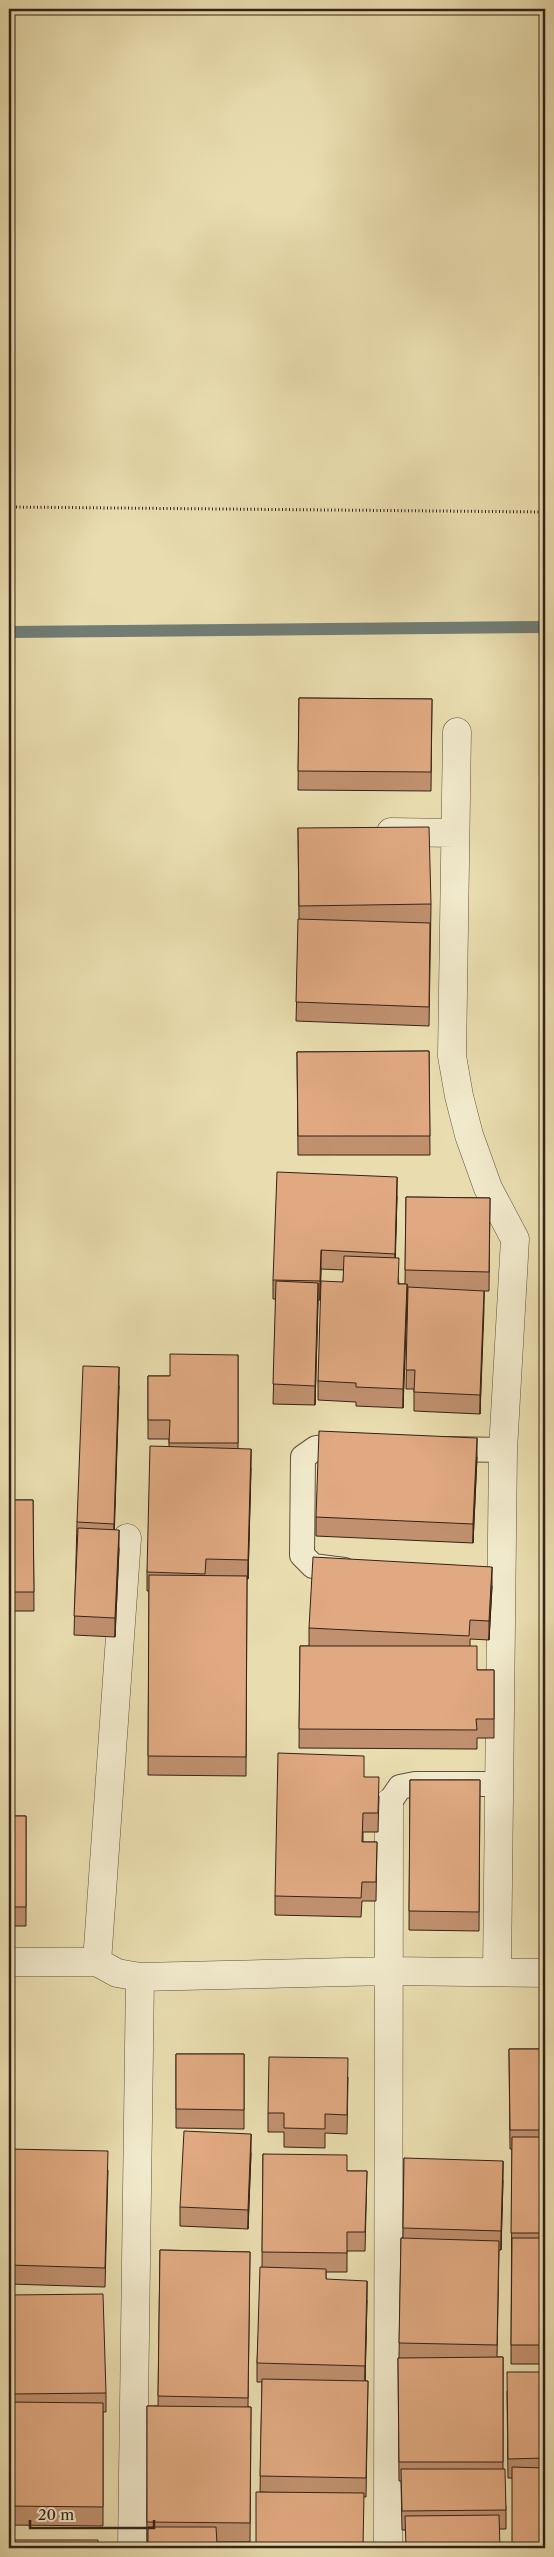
<svg xmlns="http://www.w3.org/2000/svg" width="554" height="2557" font-family="'Libre Caslon Text',serif">
  <style>
    .lines { fill: none; stroke-linecap: round; stroke-linejoin: round }
    .stream { stroke: #717d75; stroke-width: 12 }
    .service-casing { stroke: #61513d; stroke-width: 26 }
    .minor-casing { stroke: #61513d; stroke-width: 29 }
    .path { stroke: #342217; stroke-width: 3; stroke-dasharray: 1 2.5; stroke-linecap: butt }
    .service { stroke: #f1e9cb; stroke-width: 24 }
    .minor { stroke: #f1e9cb; stroke-width: 28 }
    .wall { fill: #c1916f; stroke: #342217 }
    .shaded-wall { fill: #9d765a; stroke: #342217 }
    .building { fill: #e0a981; stroke: #342217 }
  </style>
  <rect width="100%" height="100%" fill="#e9ddaf"/>
  <filter id="stains"><feTurbulence type="fractalNoise" baseFrequency=".004" numOctaves="4"/><feColorMatrix values="0 0 0 0 .2 0 0 0 0 .09 0 0 0 0 .02 0 0 0 .5 -.17"/></filter>
  <radialGradient id="worn" r=".72"><stop offset=".6" stop-color="#630" stop-opacity="0"/><stop offset="1" stop-color="#630" stop-opacity=".3"/></radialGradient>
  <g class="lines">
    <path class="stream" d="M 9,632 L 545,627"/>
    <defs>
      <path id="service" d="M 446,1449 L 503,1450
        M 344,1570 L 313,1566 L 302,1555 L 303,1457 L 316,1448 L 350,1446
        M 389,1803 L 400,1787 L 415,1784 L 500,1784"/>
      <path id="minor" d="M 457,732 L 452,1056 L 459,1096 L 469,1135 L 488,1188 L 515,1239 L 503,1450 L 497,1971
        M 391,832 L 454,833
        M 9,1962 L 97,1962 L 117,1973 L 140,1977 L 388,1971 L 545,1973
        M 97,1962 L 127,1538
        M 132,2548 L 140,1977
        M 388,2548 L 389,1803"/>
    </defs>
    <use href="#service" class="service-casing"/>
    <use href="#minor" class="minor-casing"/>
    <path class="path" d="M 9,507 L 545,512"/>
    <use href="#service" class="service"/>
    <use href="#minor" class="minor"/>
  </g>
  <path class="wall" d="M 299,698 L 432,699 L 431,791 L 298,790 Z
    M 298,828 L 431,904 L 429,1026 L 296,1021 L 299,919 Z
    M 429,1051 L 430,1155 L 298,1155 L 297,1052 Z
    M 397,1196 L 395,1258 L 399,1284 L 405,1284 L 406,1197 L 490,1198 L 489,1291 L 484,1291 L 480,1414 L 414,1411 L 414,1389 L 406,1389 L 408,1289 L 407,1289 L 403,1408 L 356,1406 L 356,1402 L 318,1400 L 318,1381 L 343,1282 L 344,1270 L 321,1269 L 320,1300 L 318,1300 L 315,1405 L 273,1404 L 276,1299 L 273,1299 L 273,1280 Z
    M 238,1355 L 238,1449 L 251,1468 L 248,1579 L 247,1579 L 246,1776 L 148,1775 L 149,1591 L 147,1591 L 147,1572 L 169,1447 L 169,1439 L 148,1439 L 148,1376 L 170,1376 Z
    M 545,1357 L 545,1930 L 544,1930 L 543,1741 L 542,1741 L 542,1722 L 545,1544 Z
    M 119,1386 L 114,1530 L 119,1549 L 115,1637 L 74,1635 L 77,1522 Z
    M 477,1457 L 473,1543 L 316,1536 L 316,1517 Z
    M 9,1500 L 33,1500 L 34,1611 L 9,1611 Z
    M 492,1586 L 489,1640 L 470,1639 L 470,1646 L 477,1670 L 494,1670 L 494,1738 L 477,1738 L 477,1749 L 299,1748 L 300,1646 L 309,1646 L 309,1628 Z
    M 364,1777 L 379,1796 L 378,1832 L 363,1832 L 363,1842 L 377,1842 L 376,1901 L 362,1901 L 361,1917 L 275,1915 L 275,1896 Z
    M 410,1780 L 480,1780 L 479,1931 L 409,1930 Z
    M 9,1816 L 26,1816 L 26,1926 L 9,1926 Z
    M 509,2049 L 545,2049 L 545,2364 L 511,2364 L 512,2149 L 510,2149 Z
    M 9,2053 L 13,2126 L 13,2145 L 9,2145 Z
    M 176,2054 L 244,2054 L 244,2129 L 176,2128 Z
    M 348,2077 L 347,2134 L 325,2133 L 325,2148 L 284,2147 L 284,2132 L 268,2132 L 268,2113 Z
    M 9,2149 L 108,2170 L 105,2287 L 9,2284 Z
    M 251,2153 L 248,2229 L 180,2226 L 180,2207 Z
    M 263,2154 L 347,2171 L 367,2171 L 365,2251 L 347,2251 L 347,2272 L 326,2272 L 326,2279 L 367,2300 L 365,2381 L 368,2381 L 366,2497 L 260,2492 L 262,2382 L 257,2382 L 257,2363 L 262,2267 Z
    M 404,2158 L 503,2180 L 501,2250 L 499,2250 L 497,2357 L 503,2357 L 503,2469 L 506,2510 L 506,2529 L 402,2530 L 401,2481 L 399,2481 L 398,2358 L 399,2358 L 401,2238 L 403,2238 Z
    M 160,2250 L 250,2252 L 248,2407 L 251,2407 L 250,2542 L 217,2542 L 217,2543 L 147,2541 L 147,2406 L 158,2406 Z
    M 9,2295 L 106,2393 L 106,2412 L 103,2412 L 103,2526 L 9,2525 L 9,2402 L 10,2402 L 9,2346 Z
    M 545,2372 L 545,2548 L 512,2478 L 508,2478 L 507,2391 Z"/>
  <path class="shaded-wall" d="M 397,1177 L 397,1196 L 395,1273 L 395,1254 Z
    M 321,1250 L 321,1269 L 320,1300 L 320,1281 Z
    M 318,1283 L 318,1302 L 315,1405 L 315,1386 Z
    M 407,1284 L 407,1303 L 403,1408 L 403,1389 Z
    M 484,1291 L 484,1310 L 480,1414 L 480,1395 Z
    M 119,1367 L 119,1386 L 114,1543 L 114,1524 Z
    M 477,1438 L 477,1457 L 473,1543 L 473,1524 Z
    M 251,1449 L 251,1468 L 248,1579 L 248,1560 Z
    M 119,1530 L 119,1549 L 115,1637 L 115,1618 Z
    M 492,1567 L 492,1586 L 489,1640 L 489,1621 Z
    M 251,2134 L 251,2153 L 248,2229 L 248,2210 Z
    M 503,2161 L 503,2180 L 501,2250 L 501,2231 Z
    M 367,2281 L 367,2300 L 365,2385 L 365,2366 Z"/>
  <path class="building" d="M 299,698 L 432,699 L 431,772 L 298,771 Z
    M 429,827 L 431,904 L 299,906 L 298,828 Z
    M 298,919 L 430,923 L 429,1007 L 296,1002 Z
    M 429,1051 L 430,1136 L 298,1136 L 297,1052 Z
    M 277,1172 L 397,1177 L 395,1254 L 321,1250 L 320,1281 L 273,1280 Z
    M 406,1197 L 490,1198 L 489,1272 L 405,1270 Z
    M 344,1256 L 399,1258 L 398,1284 L 407,1284 L 403,1389 L 356,1387 L 356,1383 L 318,1381 L 321,1281 L 343,1282 Z
    M 276,1281 L 318,1283 L 315,1386 L 273,1384 Z
    M 408,1287 L 484,1291 L 480,1395 L 414,1392 L 415,1370 L 406,1370 Z
    M 170,1354 L 238,1355 L 238,1443 L 169,1443 L 170,1420 L 148,1420 L 148,1376 L 170,1376 Z
    M 83,1366 L 119,1367 L 114,1524 L 77,1522 Z
    M 319,1431 L 477,1438 L 473,1524 L 316,1517 Z
    M 150,1446 L 251,1449 L 248,1560 L 206,1559 L 205,1574 L 147,1572 Z
    M 9,1500 L 33,1500 L 34,1592 L 9,1592 Z
    M 78,1528 L 119,1530 L 115,1618 L 74,1616 Z
    M 543,1544 L 545,1544 L 545,1722 L 542,1722 Z
    M 313,1557 L 492,1567 L 489,1621 L 470,1620 L 469,1636 L 309,1628 Z
    M 149,1575 L 247,1576 L 246,1757 L 148,1756 Z
    M 300,1646 L 477,1646 L 477,1670 L 494,1670 L 494,1719 L 476,1719 L 477,1730 L 299,1729 Z
    M 543,1736 L 545,1736 L 545,1911 L 544,1911 Z
    M 278,1753 L 364,1756 L 364,1777 L 379,1777 L 378,1813 L 363,1813 L 362,1842 L 377,1842 L 376,1882 L 362,1882 L 361,1898 L 275,1896 Z
    M 410,1780 L 480,1780 L 479,1912 L 409,1911 Z
    M 9,1816 L 26,1816 L 26,1907 L 9,1907 Z
    M 509,2049 L 545,2049 L 545,2130 L 510,2130 Z
    M 9,2053 L 11,2053 L 13,2126 L 9,2126 Z
    M 176,2054 L 244,2054 L 244,2110 L 176,2109 Z
    M 269,2057 L 348,2058 L 347,2115 L 325,2114 L 325,2129 L 284,2128 L 284,2113 L 268,2113 Z
    M 184,2131 L 251,2134 L 248,2210 L 180,2207 Z
    M 512,2137 L 545,2137 L 545,2233 L 511,2233 Z
    M 9,2149 L 108,2151 L 105,2268 L 9,2265 Z
    M 263,2154 L 347,2155 L 347,2171 L 367,2171 L 365,2232 L 347,2232 L 347,2253 L 262,2252 Z
    M 404,2158 L 503,2161 L 501,2231 L 403,2228 Z
    M 401,2238 L 499,2241 L 497,2345 L 399,2343 Z
    M 512,2238 L 545,2238 L 545,2345 L 511,2345 Z
    M 160,2250 L 250,2252 L 248,2398 L 158,2396 Z
    M 260,2267 L 326,2269 L 326,2279 L 367,2281 L 365,2366 L 257,2363 Z
    M 103,2294 L 106,2393 L 10,2394 L 9,2295 Z
    M 503,2357 L 503,2462 L 399,2462 L 398,2358 Z
    M 507,2372 L 545,2372 L 545,2458 L 508,2459 Z
    M 262,2379 L 368,2381 L 366,2478 L 260,2476 Z
    M 9,2402 L 103,2403 L 103,2507 L 9,2506 Z
    M 147,2406 L 251,2407 L 250,2523 L 147,2522 Z
    M 512,2467 L 545,2468 L 545,2548 L 512,2548 Z
    M 401,2469 L 505,2469 L 506,2510 L 402,2511 Z
    M 256,2492 L 364,2493 L 363,2548 L 256,2548 Z
    M 499,2515 L 500,2548 L 406,2548 L 405,2516 Z
    M 148,2527 L 216,2527 L 217,2543 L 252,2543 L 252,2548 L 148,2548 Z
    M 9,2540 L 98,2540 L 98,2548 L 9,2548 Z"/>
  <rect width="554" height="2557" fill="none" stroke="#e9ddaf" stroke-width="30"/>
  <rect x="10" y="10" width="534" height="2537" fill="none" stroke="#342217" stroke-width="2.5"/>
  <rect x="15" y="15" width="524" height="2527" fill="none" stroke="#342217"/>
  <path d="M30 2520v8h124v-8" fill="none" stroke="#342217" stroke-width="2.5"/>
  <text x="38" y="2520" font-size="15" fill="#342217" stroke="#f1e9cb" stroke-width="4" paint-order="stroke">20 m</text>
  <rect width="100%" height="100%" filter="url(#stains)"/>
  <rect width="100%" height="100%" fill="url(#worn)"/>
</svg>
